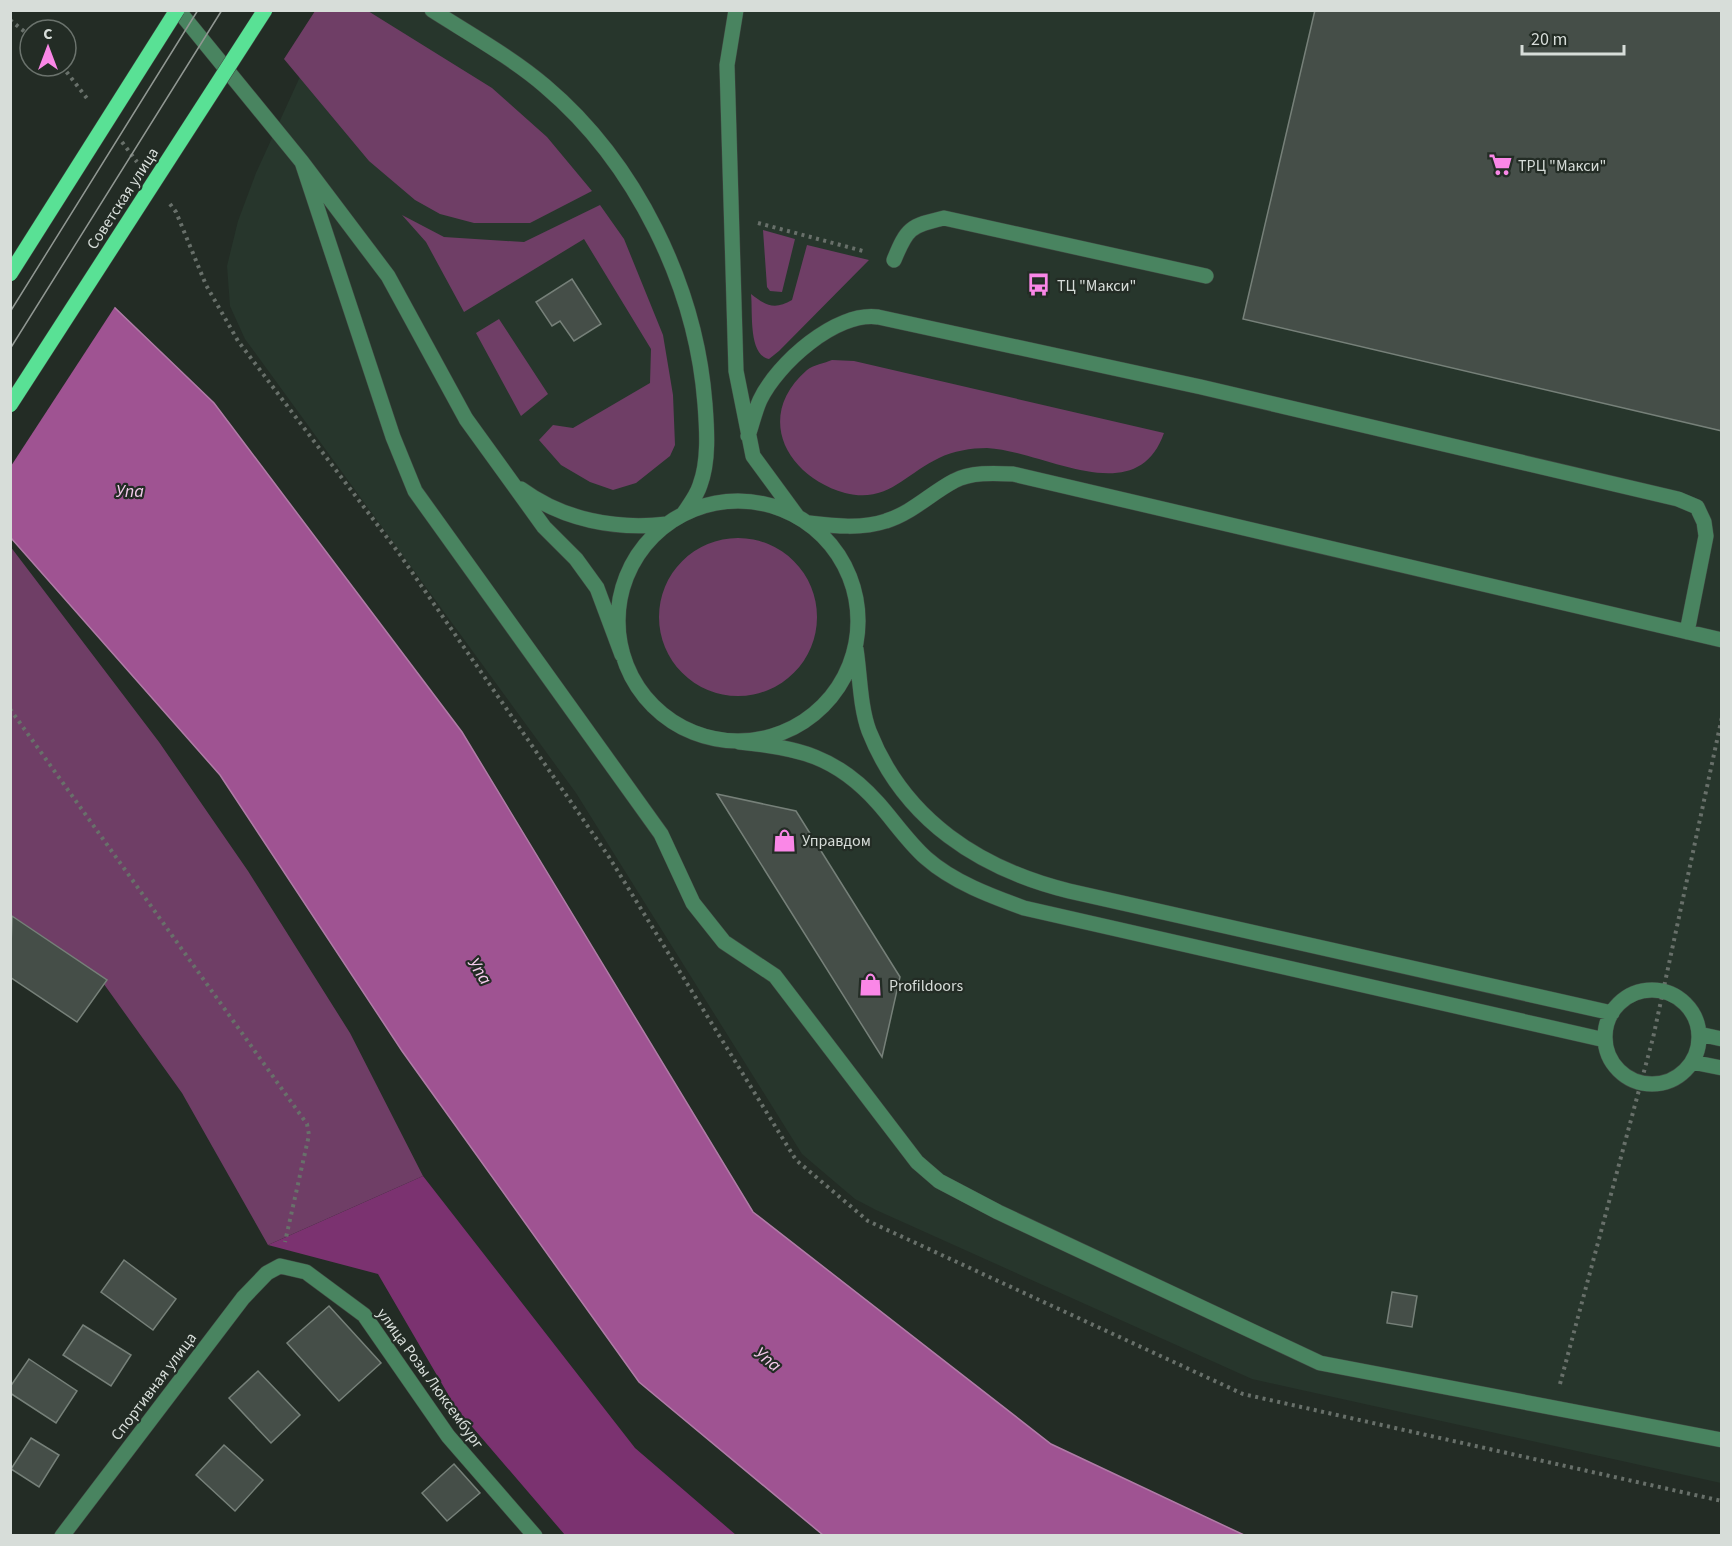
<svg xmlns="http://www.w3.org/2000/svg" width="1732" height="1546" font-family="'Source Sans 3',sans-serif">
  <style>
    .built { fill: #27362c }
    .green { fill: #6f3e66 }
    .forest { fill: #7b3270 }
    .water { fill: #9f5392; stroke: #b07ca7; stroke-width: 1.5 }
    .pier { fill: #232c25 }
    .building { fill: #454e48; stroke: #768079; stroke-width: 1.5 }
    .lines { fill: none; stroke-linecap: round; stroke-linejoin: round }
    .minor-casing { stroke: #404842; stroke-width: 16 }
    .path { stroke: #68706a; stroke-width: 4; stroke-dasharray: 3 4.5; stroke-linecap: butt }
    .minor { stroke: #498460; stroke-width: 15 }
    .tram { stroke: #909792; stroke-width: 1.5 }
    .major-bridge-casing { stroke: #404842; stroke-width: 16; stroke-linecap: butt }
    .major-bridge { stroke: #59e195; stroke-width: 15 }
    .labels { text-anchor: middle; stroke-width: 4.5; stroke-linejoin: round; paint-order: stroke }
    .poi-label { font-size: 16px; fill: #d7ddd9; stroke: #232c25; text-anchor: start }
    .street-label { font-size: 16px; fill: #d7ddd9; stroke: #232c25 }
    .water-label { font-size: 18px; font-style: italic; fill: #f5cbec; stroke: #232c25 }
  </style>
  <rect width="100%" height="100%" fill="#232c25"/>
  <path class="built" d="M 330,11 L 1721,11 L 1721,1483 L 1252,1379 L 876,1210 L 855,1199 L 802,1154 L 576,793 L 245,339 L 230,306 L 227,266 L 238,221 L 256,173 Z"/>
  <path class="green" d="M 315,11 L 368,11 L 492,88 L 547,137 L 592,191 L 530,223 L 474,223 L 440,214 L 415,200 L 369,161 L 284,59 Z
    M 600,205 L 624,239 L 663,335 L 673,395 L 675,445 L 670,456 L 636,483 L 613,490 L 590,482 L 561,465 L 539,440 L 553,425 L 573,428 L 650,383 L 651,349 L 584,239 L 464,312 L 426,242 L 402,215 L 444,237 L 524,242 Z
    M 763,230 L 795,239 L 782,292 L 770,291 L 767,287 Z
    M 807,245 L 869,260 L 779,351 L 769,359 C 748,355 753,312 751,294 C 766,306 775,310 792,300 Z
    M 499,319 L 548,394 L 521,416 L 476,333 Z
    M 832,360 L 854,361 L 1164,433 C 1136,512 1045,451 987,448 C 971,448 953,451 939,458 C 905,474 887,504 845,493 C 786,476 754,416 807,370 C 813,365 825,363 832,360 Z
    M659 617a79 79 0 1 1 158 0a79 79 0 1 1-158 0Z
    M 10,546 L 159,742 L 248,871 L 350,1033 L 423,1176 L 268,1245 L 182,1093 L 96,973 L 11,915 Z"/>
  <path class="forest" d="M 423,1176 L 635,1448 L 736,1535 L 565,1535 L 456,1408 L 378,1274 L 268,1245 Z"/>
  <path class="water" d="M 10,207 L 214,403 L 462,732 L 753,1212 L 1051,1444 L 1244,1535 L 823,1535 L 639,1382 L 402,1051 L 220,775 L 11,538 Z"/>
  <path class="pier" d="M 11,204 L 116,305 L 11,466 Z"/>
  <path class="building" d="M 1315,10 L 1722,10 L 1722,431 L 1243,319 Z
    M 1315,10 L 1722,10 L 1722,431 L 1243,319 Z
    M 572,279 L 601,324 L 574,341 L 560,321 L 552,326 L 536,302 Z
    M 717,794 L 796,811 L 900,977 L 882,1057 Z
    M 12,916 L 107,980 L 77,1022 L 10,977 Z
    M 124,1260 L 176,1299 L 153,1330 L 101,1292 Z
    M 1392,1292 L 1417,1296 L 1412,1327 L 1387,1323 Z
    M 329,1306 L 381,1363 L 339,1401 L 287,1343 Z
    M 83,1325 L 131,1355 L 111,1386 L 63,1355 Z
    M 29,1359 L 77,1391 L 56,1423 L 10,1393 L 10,1387 Z
    M 258,1371 L 300,1415 L 271,1443 L 229,1398 Z
    M 31,1438 L 59,1455 L 39,1487 L 11,1469 Z
    M 224,1445 L 263,1480 L 235,1511 L 196,1475 Z
    M 454,1464 L 480,1493 L 447,1521 L 422,1493 Z"/>
  <g class="lines">
    <defs>
      <path id="minor" d="M 178,10 L 302,162 L 388,276 L 466,419 L 544,527 L 576,559 L 597,588 L 622,655
        M 432,10 C 468,33 514,59 545,86 C 636,163 696,286 705,404 C 707,430 709,461 700,485 C 697,495 690,504 684,513
        M 736,10 L 727,65 L 736,371 L 753,456 L 797,516
        M 302,162 L 393,437 L 415,491 L 661,834 L 693,903 L 724,942 L 775,976 L 917,1162 L 939,1181 L 998,1212 L 1320,1363 L 1722,1440
        M 894,260 C 907,228 910,226 944,218 L 1206,276
        M 748,436 C 752,424 755,411 760,400 C 777,364 836,311 878,317 L 1201,387 L 1678,499 L 1697,507 L 1704,522 L 1706,536 L 1687,632
        M 521,489 C 563,520 616,530 667,524
        M618 621a120 120 0 1 1 240 0a120 120 0 1 1-240 0Z
        M 809,523 C 834,526 862,529 886,521 C 912,513 931,493 954,481 C 970,472 994,473 1013,474 L 1722,640
        M 856,649 C 860,675 860,707 869,731 C 904,820 980,869 1069,891 L 1612,1013
        M 739,742 C 799,748 836,756 878,803 C 894,821 908,842 926,858 C 953,882 991,896 1024,908 L 1605,1040
        M1605 1037a47 47 0 1 1 94 0a47 47 0 1 1-94 0Z
        M 1699,1034 L 1722,1039
        M 1692,1062 L 1722,1068
        M 62,1536 L 243,1298 L 267,1273 L 280,1266 L 306,1272 L 364,1315 L 448,1436 L 535,1536"/>
    </defs>
    <use href="#minor" class="minor-casing"/>
    <path class="path" d="M 10,20 L 30,36
      M 62,66 L 89,101
      M 122,142 L 137,162
      M 170,204 L 176,212 L 206,285 L 238,341 L 398,552 L 609,857 L 796,1160 L 868,1221 L 1243,1394 L 1722,1501
      M 758,223 L 863,251
      M 10,709 L 307,1124 L 309,1135 L 285,1242
      M 1560,1384 L 1653,1038 L 1722,717"/>
    <use href="#minor" class="minor"/>
    <path class="tram" d="M 10,312 L 198,10
      M 10,349 L 222,10"/>
    <defs>
      <path id="major-bridge" d="M 10,274 L 177,10
        M 10,405 L 265,10"/>
    </defs>
    <use href="#major-bridge" class="major-bridge-casing"/>
    <use href="#major-bridge" class="major-bridge"/>
  </g>
  <defs>
    <symbol id="supermarket-bare" viewBox="-9 -9 18 18"><path d="M-6-5.5h2.5l.6 2H6L4.5 2H-2.5L-4.4-4H-6ZM-1.5 3.2a1.3 1.3 0 1 0 .1 0ZM3 3.2a1.3 1.3 0 1 0 .1 0Z" fill="#fa87e7" stroke="#232c25" stroke-width="2.5" paint-order="stroke"/></symbol>
    <symbol id="bus-bare" viewBox="-9 -9 18 18"><path d="M-5-6H5V4H4V6H2V4H-2V6H-4V4H-5ZM-3.5-4V0h7V-4ZM-3.5 1.2v1.5H-2V1.2ZM2 1.2v1.5H3.5V1.2Z" fill="#fa87e7" stroke="#232c25" stroke-width="2.5" paint-order="stroke"/></symbol>
    <symbol id="shop-bare" viewBox="-9 -9 18 18"><path d="M-5-2.5h2.3a2.7 3.5 0 0 1 5.4 0H5L5.5 6h-11ZM-1.5-2.5h3a1.5 2.3 0 0 0-3 0Z" fill="#fa87e7" stroke="#232c25" stroke-width="2.5" paint-order="stroke"/></symbol>
  </defs>
  <g fill-rule="evenodd">
    <use href="#supermarket-bare" x="1484" y="148" width="33" height="33"/>
    <use href="#bus-bare" x="1022" y="268" width="33" height="33"/>
    <use href="#shop-bare" x="768" y="824" width="33" height="33"/>
    <use href="#shop-bare" x="854" y="968" width="33" height="33"/>
  </g>
  <g class="labels">
    <g class="poi-label">
      <text x="1518" y="171">ТРЦ "Макси"</text>
      <text x="1057" y="291">ТЦ "Макси"</text>
      <text x="802" y="846">Управдом</text>
      <text x="889" y="991">Profildoors</text>
    </g>
    <g class="street-label">
      <text transform="translate(122 198) rotate(-57)" y="6">Советская улица</text>
      <text transform="translate(431 1378) rotate(54)" y="6">улица Розы Люксембург</text>
      <text transform="translate(153 1386) rotate(-53)" y="6">Спортивная улица</text>
    </g>
    <g class="water-label">
      <text x="130" y="497">Упа</text>
      <text transform="translate(480 971) rotate(58)" y="6">Упа</text>
      <text transform="translate(768 1359) rotate(39)" y="6">Упа</text>
    </g>
  </g>
  <rect width="1732" height="1546" fill="none" stroke="#d7ddd9" stroke-width="24"/>
  <g transform="translate(48 48)"><circle r="28" fill="#232c25" stroke="#6b736d" stroke-width="1.5"/>
  <path d="M0-4.5L10 22L0 15L-10 22Z" fill="#fa87e7"/>
  <text y="-9" font-size="16" font-weight="bold" text-anchor="middle" fill="#d7ddd9">С</text>
  </g>
  <path d="M1522 45v9h102v-9" fill="none" stroke="#d7ddd9" stroke-width="3"/>
  <text x="1531" y="45" font-size="18" fill="#d7ddd9" stroke="#232c25" stroke-width="4.5" paint-order="stroke">20 m</text>
</svg>
